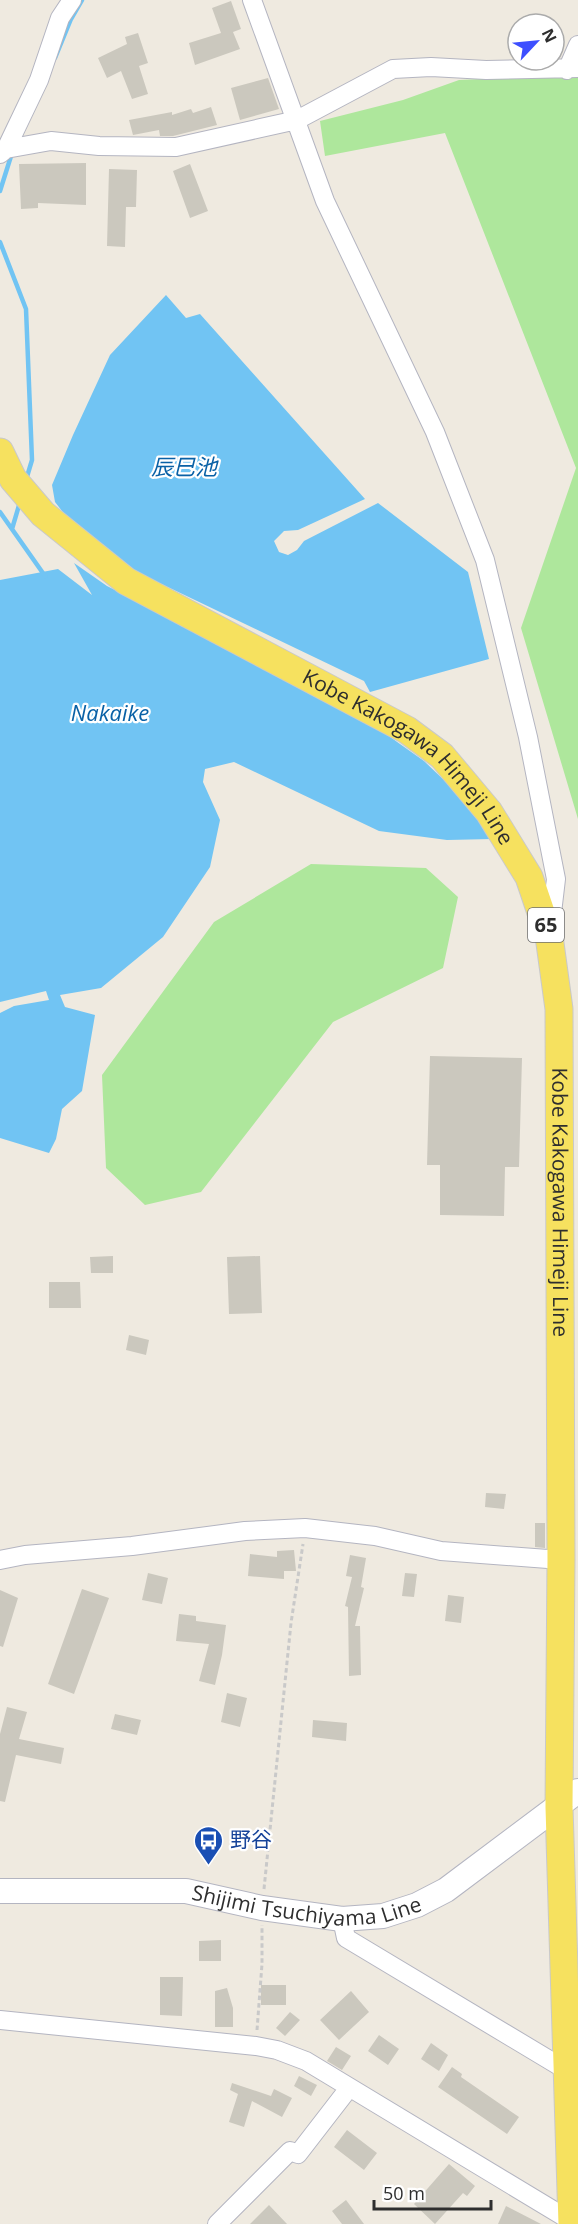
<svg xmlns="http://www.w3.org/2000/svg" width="578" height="2224" font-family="'Open Sans','Noto Sans JP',sans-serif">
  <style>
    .green { fill: #aee79c }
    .water { fill: #71c4f3 }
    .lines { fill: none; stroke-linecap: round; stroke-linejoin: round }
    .stream { stroke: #71c4f3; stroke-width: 4.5 }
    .building { fill: #cbc8be }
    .street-casing { stroke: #b4b5c1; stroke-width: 20 }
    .secondary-casing { stroke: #b4b5c1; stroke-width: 26 }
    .primary-casing { stroke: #c9c9c9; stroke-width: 29 }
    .path { stroke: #c9c9c9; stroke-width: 3; stroke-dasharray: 4.5 3; stroke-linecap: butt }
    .street { stroke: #fff; stroke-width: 18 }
    .secondary { stroke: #fff; stroke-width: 24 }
    .primary { stroke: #f6e15f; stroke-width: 27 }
    .labels { text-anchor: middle; stroke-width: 4.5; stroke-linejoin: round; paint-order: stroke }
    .shield { fill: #fff; stroke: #6d6d6d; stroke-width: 1.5 }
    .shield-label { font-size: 20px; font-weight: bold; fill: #2e2e2e }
    .street-label { font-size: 21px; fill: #2e2e2e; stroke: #fff }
    .transit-label { font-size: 21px; fill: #164399; stroke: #fff; text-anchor: start }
    .water-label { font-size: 22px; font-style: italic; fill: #0961a6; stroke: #fff }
  </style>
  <rect width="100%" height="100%" fill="#efeae0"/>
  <path class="green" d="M 578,75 L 578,819 L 521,628 L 576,468 L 445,133 L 325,156 L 320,121 L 403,100 L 459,80 Z
    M 311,864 L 426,868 L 458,897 L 443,968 L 333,1022 L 201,1192 L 145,1205 L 106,1168 L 102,1075 L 214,922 Z"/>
  <path class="water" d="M 166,295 L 186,318 L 200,314 L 365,499 L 298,530 L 284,531 L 274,541 L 279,552 L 288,555 L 297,550 L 304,541 L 378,503 L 468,572 L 489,659 L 370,692 L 364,681 L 126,567 L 69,520 L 55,502 L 52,485 L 73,435 L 110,355 Z
    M 74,563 L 107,586 L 352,710 L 424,761 L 468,803 L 492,839 L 447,840 L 379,831 L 234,762 L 205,769 L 203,782 L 220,820 L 210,867 L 163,937 L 101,988 L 60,995 L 65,1007 L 95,1015 L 82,1091 L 62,1109 L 56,1139 L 49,1153 L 0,1138 L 0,1013 L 14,1006 L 49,1000 L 46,991 L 0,1002 L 0,580 L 58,569 L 92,595 Z"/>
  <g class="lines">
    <path class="stream" d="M 55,58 L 71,19 L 82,0
      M 0,191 L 12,153
      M 0,242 L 26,309 L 32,460 L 26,480
      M 0,512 L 45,576
      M 12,529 L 20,502"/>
  </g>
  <path class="building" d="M 231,1 L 241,29 L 233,32 L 240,49 L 195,65 L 189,43 L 221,33 L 212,8 Z
    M 138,33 L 148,63 L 139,66 L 148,94 L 132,99 L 121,71 L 107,78 L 98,58 L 127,44 L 125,37 Z
    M 268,78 L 279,109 L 240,120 L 231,88 Z
    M 211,107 L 217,125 L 173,136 L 160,136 L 159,130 L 133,135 L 129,120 L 172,112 L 172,115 L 191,109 L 193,113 Z
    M 86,163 L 86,205 L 38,203 L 38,208 L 21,209 L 19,164 Z
    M 190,164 L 208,211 L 190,218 L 173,171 Z
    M 109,169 L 137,170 L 136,207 L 126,207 L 125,247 L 107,246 Z
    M 430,1056 L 522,1058 L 519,1167 L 505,1167 L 504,1216 L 440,1215 L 440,1165 L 427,1165 Z
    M 113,1256 L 113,1273 L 91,1273 L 90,1257 Z
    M 260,1256 L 262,1313 L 229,1314 L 227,1257 Z
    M 49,1282 L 80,1282 L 81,1308 L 49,1308 Z
    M 129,1335 L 149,1340 L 146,1355 L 126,1350 Z
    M 486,1493 L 506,1494 L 504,1509 L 485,1507 Z
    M 535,1523 L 545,1523 L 545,1548 L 535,1547 Z
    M 294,1550 L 296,1571 L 284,1571 L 284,1579 L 248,1576 L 250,1554 L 277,1557 L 277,1551 Z
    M 350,1555 L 366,1558 L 361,1587 L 364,1588 L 355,1626 L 360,1626 L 361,1675 L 349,1676 L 348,1607 L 345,1606 L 352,1577 L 346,1576 Z
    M 148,1573 L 168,1578 L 162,1604 L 142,1600 Z
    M 405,1573 L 417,1574 L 414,1597 L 402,1596 Z
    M 82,1589 L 109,1598 L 74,1694 L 48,1684 Z
    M 0,1590 L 18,1598 L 3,1647 L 0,1646 Z
    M 448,1595 L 464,1597 L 461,1623 L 445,1621 Z
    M 179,1614 L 196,1616 L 196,1621 L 226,1625 L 222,1655 L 215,1685 L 199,1681 L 209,1644 L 176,1641 Z
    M 227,1693 L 247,1698 L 240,1727 L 221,1722 Z
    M 7,1707 L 27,1712 L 19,1739 L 64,1748 L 61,1764 L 16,1755 L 5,1802 L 0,1801 L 0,1734 Z
    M 115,1714 L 141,1720 L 137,1735 L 111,1729 Z
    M 313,1720 L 347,1723 L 346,1741 L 312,1737 Z
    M 221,1940 L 221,1961 L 199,1961 L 199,1941 Z
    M 160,1977 L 183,1977 L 182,2016 L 160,2015 Z
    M 261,1985 L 286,1985 L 286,2005 L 261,2005 Z
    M 227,1988 L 233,2008 L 233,2027 L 215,2027 L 215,1991 Z
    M 351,1991 L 369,2012 L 339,2040 L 320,2020 Z
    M 290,2012 L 300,2020 L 285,2036 L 276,2028 Z
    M 379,2035 L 399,2049 L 388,2065 L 368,2051 Z
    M 431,2043 L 448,2055 L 439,2071 L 421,2059 Z
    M 336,2047 L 351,2056 L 342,2070 L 327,2061 Z
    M 452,2067 L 462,2074 L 461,2077 L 519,2117 L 507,2134 L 438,2087 Z
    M 299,2076 L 317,2085 L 311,2096 L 294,2086 Z
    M 232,2083 L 271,2096 L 274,2089 L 292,2098 L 282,2117 L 252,2101 L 244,2127 L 229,2122 L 238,2094 L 230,2090 Z
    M 347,2130 L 377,2153 L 364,2170 L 334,2147 Z
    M 449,2164 L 475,2186 L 467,2196 L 463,2193 L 435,2224 L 414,2204 Z
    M 346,2200 L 364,2224 L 342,2224 L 332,2211 Z
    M 269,2205 L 287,2224 L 250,2224 Z
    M 506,2206 L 541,2224 L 498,2224 Z"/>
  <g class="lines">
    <defs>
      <path id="street" d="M 252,0 L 325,201 L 435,432 L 485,560 L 528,737 L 556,879 L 550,930
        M 567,70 L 578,45
        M 6,149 L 39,80 L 60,18 L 72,0
        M 0,154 L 6,149 L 51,141 L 99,146 L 176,147 L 297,120 L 393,69 L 431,67 L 486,70 L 578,68
        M 0,1560 L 25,1555 L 132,1546 L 245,1531 L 305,1528 L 375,1536 L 441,1551 L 561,1560
        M 342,1919 L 346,1938 L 566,2070
        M 0,2020 L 256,2046 L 277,2050 L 306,2061 L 576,2224
        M 217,2224 L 290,2151 L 298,2154 L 349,2088"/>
      <g id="secondary">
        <path id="s1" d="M 0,1891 L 186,1891 L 262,1908 L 342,1919 L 383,1916 L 417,1905 L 446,1890 L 578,1791"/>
      </g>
      <g id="primary">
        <path id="s2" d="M 0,452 L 13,479 L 43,514 L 126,581 L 407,730 L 442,756 L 489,812 L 529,877 L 549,936 L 559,1009 L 561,1560 L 559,1807 L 572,2224"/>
      </g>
    </defs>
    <use href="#street" class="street-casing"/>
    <use href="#secondary" class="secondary-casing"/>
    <use href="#primary" class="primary-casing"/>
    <path class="path" d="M 264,1889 L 291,1623 L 303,1544
      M 257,2030 L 262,1964 L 262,1925"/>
    <use href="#street" class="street"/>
    <use href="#secondary" class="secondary"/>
    <use href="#primary" class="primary"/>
  </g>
  <defs>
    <symbol id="bus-pin" viewBox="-11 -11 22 30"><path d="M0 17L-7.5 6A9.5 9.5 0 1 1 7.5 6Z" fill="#1a4fb4" stroke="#fff"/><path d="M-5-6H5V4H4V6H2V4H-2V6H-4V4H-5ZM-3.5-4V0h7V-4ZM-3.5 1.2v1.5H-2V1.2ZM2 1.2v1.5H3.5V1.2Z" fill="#fff"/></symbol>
  </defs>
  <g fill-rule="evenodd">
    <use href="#bus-pin" x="192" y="1824" width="33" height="45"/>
  </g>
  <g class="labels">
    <rect class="shield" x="528" y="908" width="36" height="34" rx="4.5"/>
    <g class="shield-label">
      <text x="546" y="932">65</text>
    </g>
    <g class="street-label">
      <text dy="7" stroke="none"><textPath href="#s2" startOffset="519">Kobe Kakogawa Himeji Line</textPath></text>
      <text dy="7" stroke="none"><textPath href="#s2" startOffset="1023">Kobe Kakogawa Himeji Line</textPath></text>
      <text dy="7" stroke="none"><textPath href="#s1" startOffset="309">Shijimi Tsuchiyama Line</textPath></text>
    </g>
    <g class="transit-label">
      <text x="230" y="1847">野谷</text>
    </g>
    <g class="water-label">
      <text x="184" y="475">辰巳池</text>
      <text x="110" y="721">Nakaike</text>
    </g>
  </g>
  <g transform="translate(536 42) rotate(64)"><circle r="28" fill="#ffffff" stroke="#ababab" stroke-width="1.5"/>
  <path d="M0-4.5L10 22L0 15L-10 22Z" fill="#3d4fff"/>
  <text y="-9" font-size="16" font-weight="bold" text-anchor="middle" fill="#2e2e2e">N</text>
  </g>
  <path d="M374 2200v9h117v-9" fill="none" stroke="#2e2e2e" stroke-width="3"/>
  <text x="383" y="2200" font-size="18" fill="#2e2e2e" stroke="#ffffff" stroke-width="4.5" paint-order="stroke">50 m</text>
</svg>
